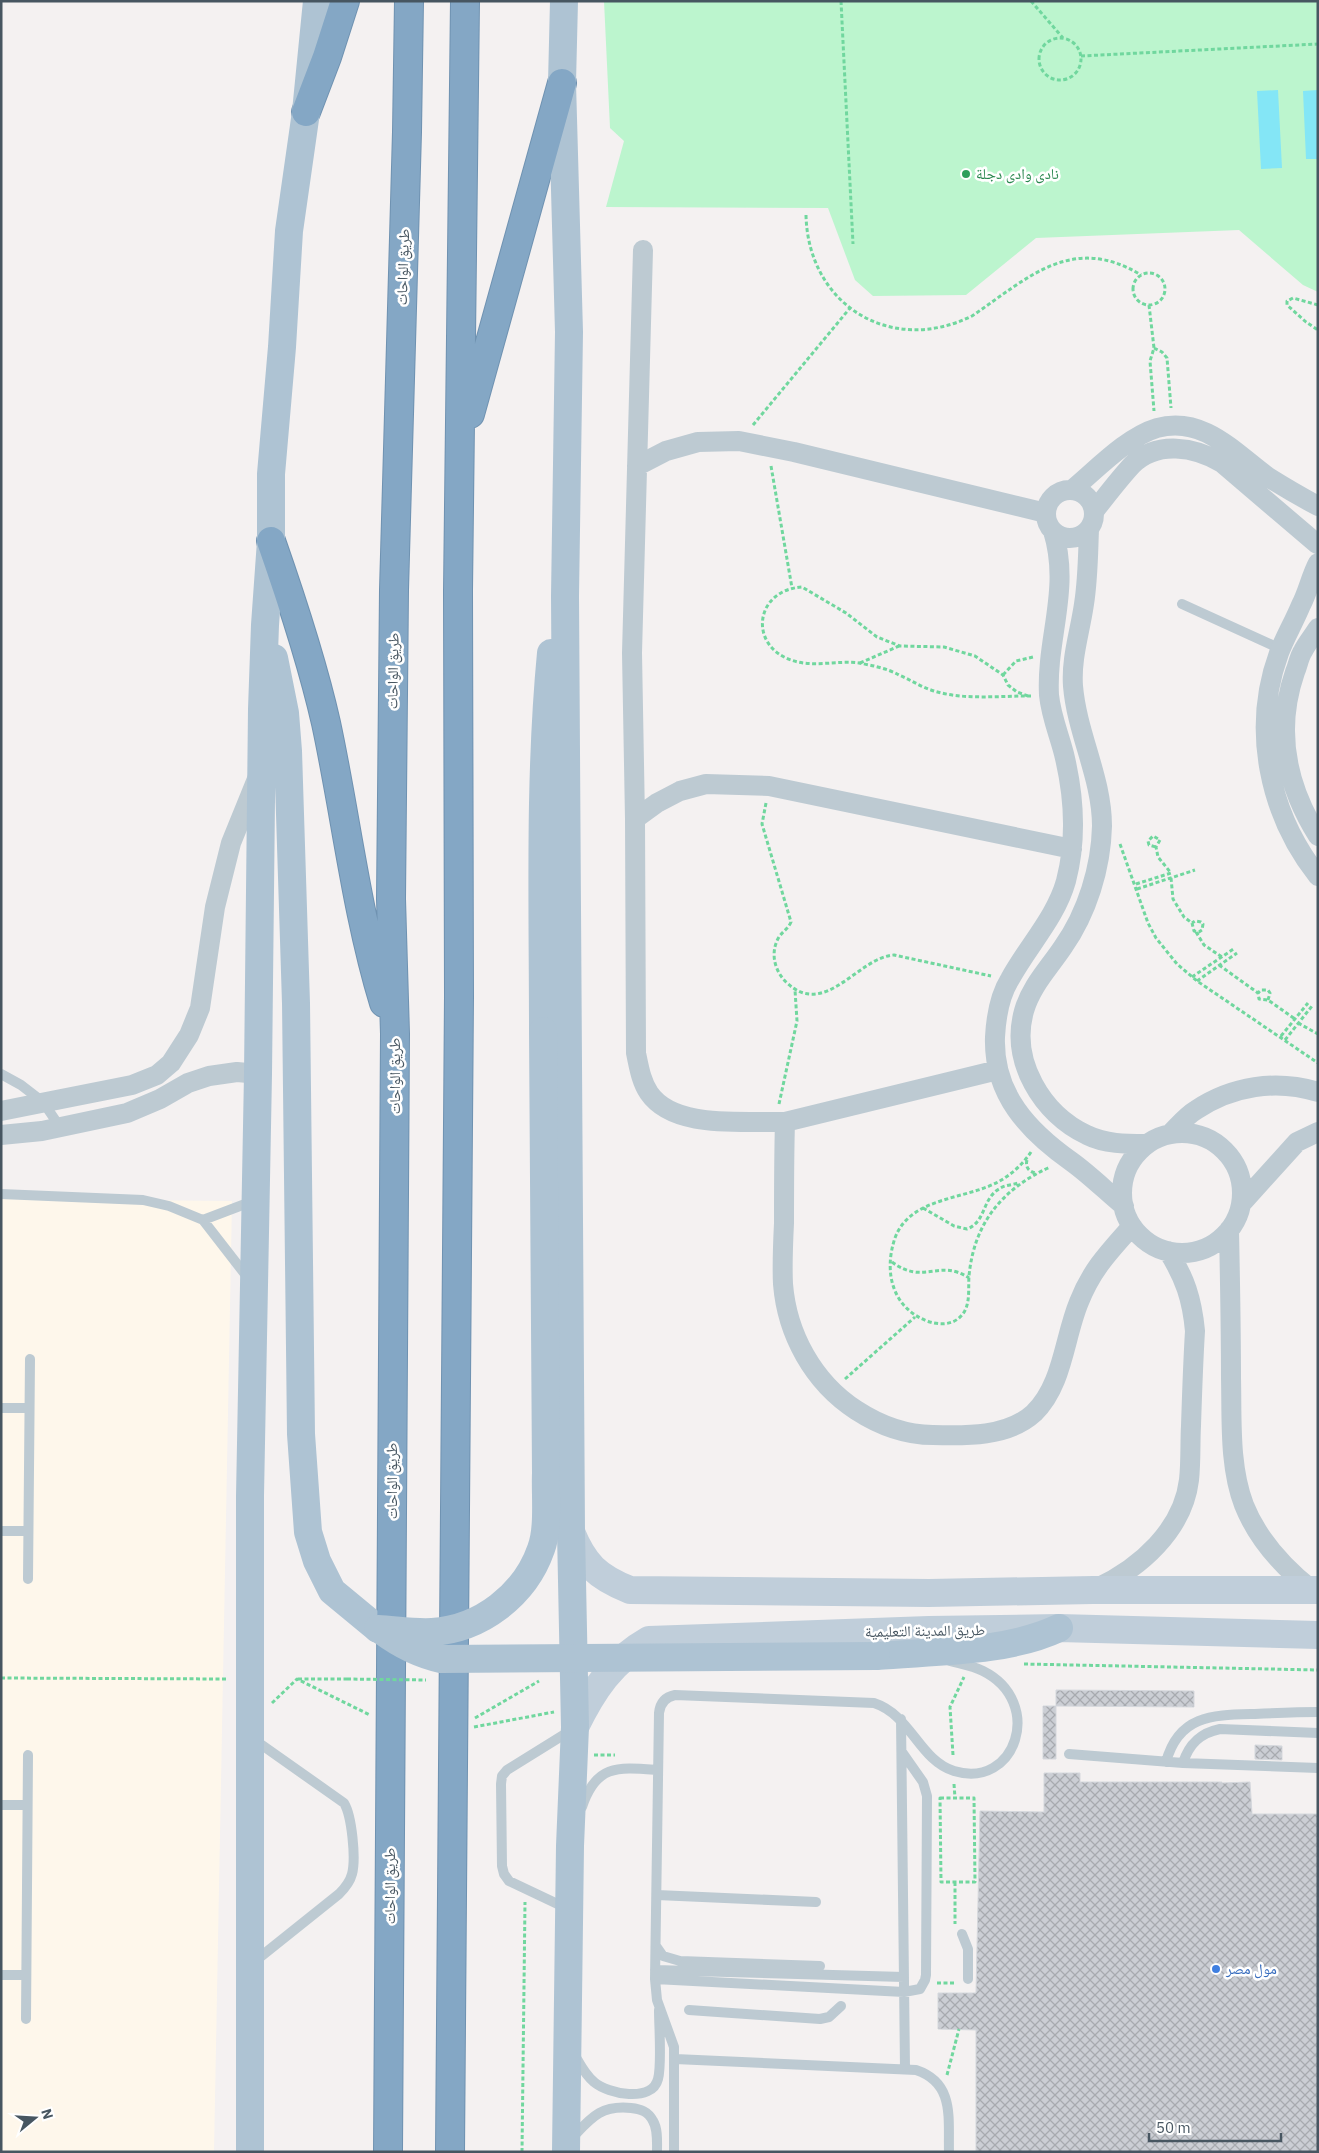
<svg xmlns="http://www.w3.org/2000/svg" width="1319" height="2153" font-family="'IBM Plex Sans','Noto Naskh Arabic',sans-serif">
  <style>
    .commercial { fill: #fef7eb }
    .green { fill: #bcf5ce }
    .water { fill: #84e6f6 }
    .building { fill: url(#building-cross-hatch); stroke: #d5d8dd }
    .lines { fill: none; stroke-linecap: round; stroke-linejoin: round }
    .highway-casing { stroke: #6f92b1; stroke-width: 30 }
    .path { stroke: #70d79e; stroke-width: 3; stroke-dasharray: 4 2.5; stroke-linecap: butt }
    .lane { stroke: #bdcad2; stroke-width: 10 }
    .street { stroke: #bdcad2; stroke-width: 20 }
    .secondary { stroke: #c0ceda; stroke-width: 28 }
    .primary { stroke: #aec3d3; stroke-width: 28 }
    .highway { stroke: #84a7c5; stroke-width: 28 }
    .path-bridge { stroke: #70d79e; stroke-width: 3; stroke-dasharray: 4 2.5; stroke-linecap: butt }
    .primary-bridge { stroke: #aec3d3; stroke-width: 28 }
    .leisure-dot { fill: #2e9e5b; stroke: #fff; stroke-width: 2 }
    .shop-dot { fill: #3f7fe0; stroke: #fff; stroke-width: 2 }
    .labels { text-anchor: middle; stroke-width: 5; stroke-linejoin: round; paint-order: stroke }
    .leisure-label { font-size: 15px; fill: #27864d; stroke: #fff; text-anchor: start }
    .street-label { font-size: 15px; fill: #475661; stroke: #fff }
    .shop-label { font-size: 15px; fill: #366cbe; stroke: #fff; text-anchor: start }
  </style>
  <defs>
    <pattern id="building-cross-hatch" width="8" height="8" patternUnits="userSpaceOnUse" patternTransform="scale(1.25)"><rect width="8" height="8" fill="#cbced4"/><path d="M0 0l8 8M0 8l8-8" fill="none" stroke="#a7aaaf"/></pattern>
  </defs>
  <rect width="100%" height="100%" fill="#f4f1f1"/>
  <path class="commercial" d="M 1,1199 L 232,1201 L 214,2152 L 1,2152 Z"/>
  <path class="green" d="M 604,1 L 1318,1 L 1318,292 L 1303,285 L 1239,230 L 1036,238 L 966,295 L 873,296 L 855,280 L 828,208 L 606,207 L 624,141 L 610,128 Z"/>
  <path class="water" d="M 1278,90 L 1282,168 L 1261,169 L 1257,91 Z
    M 1318,90 L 1318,159 L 1306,159 L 1303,91 Z"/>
  <path class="building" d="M 1056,1690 L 1194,1691 L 1194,1707 L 1056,1706 Z
    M 1043,1706 L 1056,1706 L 1056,1759 L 1043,1759 Z
    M 1255,1745 L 1282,1746 L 1282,1760 L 1255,1759 Z
    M 1044,1773 L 1080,1773 L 1080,1782 L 1222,1782 L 1222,1783 L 1250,1782 L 1252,1814 L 1318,1814 L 1318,2152 L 976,2152 L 976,2030 L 938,2029 L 938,1993 L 976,1993 L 980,1811 L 1044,1812 Z"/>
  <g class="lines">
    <defs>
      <path id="highway" d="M 306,112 L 327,57 L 345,1
        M 470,414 L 562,83
        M 271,541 C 292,601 312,661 326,723 C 346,816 356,911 384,1003
        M 388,2152 L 395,1034 L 391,899 L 394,590 L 407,132 L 409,1
        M 450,2152 L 459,996 L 458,591 L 465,1"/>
    </defs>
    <use href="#highway" class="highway-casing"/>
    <path class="path" d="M 841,1 L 853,244
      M 1031,1 L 1063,38
      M1039 59a21 21 0 1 1 42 0a21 21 0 1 1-42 0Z
      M 1081,56 L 1318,44
      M 806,215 C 808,305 891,356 972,316 C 1028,278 1072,233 1141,275
      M1133 289a16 16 0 1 1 32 0a16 16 0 1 1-32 0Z
      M 1149,305 L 1154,348 L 1150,361 L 1154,411
      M 1318,305 L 1293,298 L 1287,301 L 1287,305 L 1306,322 L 1318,330
      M 1154,348 L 1162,352 L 1167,358 L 1171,408
      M 753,425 L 850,308
      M 771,466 L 792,588
      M 860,663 L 899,646
      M 1003,675 L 1016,661 L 1033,657
      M 1028,696 L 1017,692 L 1008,685 L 1003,675 L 975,656 L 944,647 L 900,646 L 877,637 L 846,613 L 802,587 C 755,590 748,645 791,660 C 812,668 838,660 859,663 C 871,665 889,669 899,675 C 911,680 921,687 934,691 C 963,700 997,696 1028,696 L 1031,696
      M 766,803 L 762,824 L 791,922 C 788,929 783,931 779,937 C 770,952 774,970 786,982 C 825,1020 858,957 894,955 L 991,976
      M 1120,844 L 1148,923 L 1156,938 L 1177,964 L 1197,981 L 1318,1063
      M 1171,878 L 1173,899 L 1184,917 L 1192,923 L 1194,931 L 1199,932 L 1202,930 L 1203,924 L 1201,922 L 1195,921 L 1192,923
      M 1136,884 L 1171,873 L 1158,857 L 1156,847 L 1160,840 L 1153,836 L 1148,841 L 1149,845 L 1156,847
      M 1137,889 L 1195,870
      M 1196,932 L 1204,945 L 1222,957
      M 1219,965 L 1258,993
      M 1192,977 L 1235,948
      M 1197,981 L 1237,953
      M 1268,1000 L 1270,993 L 1268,990 L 1261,990 L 1258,993 L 1259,999 L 1268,1000 L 1295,1019
      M 1298,1023 L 1318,1034
      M 1281,1036 L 1308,1003
      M 1285,1040 L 1312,1006
      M 779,1104 L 797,1021 L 795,990
      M 1031,1152 C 1023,1164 1011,1175 998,1182 C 964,1200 910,1197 895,1238 C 883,1273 893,1310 930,1322 C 940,1325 953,1325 961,1316 C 971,1306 968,1289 969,1276 C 974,1223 1002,1189 1050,1167
      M 1027,1160 C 1025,1167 1029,1172 1036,1173
      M 923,1208 L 954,1226 L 967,1229 C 986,1222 982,1199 999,1189 C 1004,1185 1012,1185 1018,1183
      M 892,1262 C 924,1286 939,1258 969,1278
      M 845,1379 L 915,1317
      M 1024,1664 L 1318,1670
      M 1,1678 L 228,1679
      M 298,1679 L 347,1679
      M 272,1703 L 297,1679 L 370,1715
      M 475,1718 L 539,1681
      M 474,1727 L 554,1712
      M 594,1755 L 615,1755
      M 953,1755 L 950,1707 L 964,1677
      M 954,1784 L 955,1798
      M 940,1798 L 974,1798 L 975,1882 L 941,1882 Z
      M 955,1882 L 955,1924
      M 937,1983 L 955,1983
      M 947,2075 L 959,2029
      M 522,2152 L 525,1902"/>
    <path class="lane" d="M 1182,604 L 1281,649
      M 1,1074 L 21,1085 L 43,1102 L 60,1127
      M 1,1194 L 143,1200 L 169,1206 L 203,1220 L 248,1278
      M 203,1220 L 253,1201
      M 1,1408 L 29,1408
      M 1,1531 L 28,1531
      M 28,1579 L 30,1359
      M 901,1719 L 905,2069
      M 252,1738 L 344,1803 C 352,1816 356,1859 352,1874 C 350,1882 345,1888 339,1894 L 254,1962
      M 1069,1754 L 1183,1763 L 1318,1768
      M 1166,1762 C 1179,1714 1214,1715 1255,1714 C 1276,1713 1297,1712 1318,1712
      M 1183,1763 C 1189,1744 1200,1733 1220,1729 L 1318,1733
      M 1,1805 L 27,1805
      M 582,1807 C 596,1764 618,1767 658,1770
      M 657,1895 L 816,1902
      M 566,1908 L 509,1881 L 504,1874 L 502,1866 L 501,1784 L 502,1776 L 507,1770 L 573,1729
      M 962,1934 L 968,1949 L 968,1979
      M 656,1946 L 663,1956 L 680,1961 L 820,1966
      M 655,1970 L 904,1977
      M 1,1975 L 26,1975
      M 655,1979 L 904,1992 L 920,1989 L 925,1980 L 926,1975 L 927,1796 L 923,1782 L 902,1752
      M 689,2010 L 820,2019 L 829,2017 L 841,2006
      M 26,2019 L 28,1755
      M 574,2054 C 580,2064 585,2075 594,2082 C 608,2094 652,2103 658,2079 C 662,2065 659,2027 659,2010
      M 675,2059 L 916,2070 C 955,2083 948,2118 949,2152
      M 571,2139 C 591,2118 600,2105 631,2108 C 640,2109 648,2111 653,2121 C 658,2129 657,2142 657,2152
      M 674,2152 L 674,2047 L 657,2000 L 655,1979 L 659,1713 C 660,1703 665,1697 675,1695 L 874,1703 C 911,1715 919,1760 954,1771 C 1016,1790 1045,1702 983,1671 C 973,1666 961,1664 950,1661"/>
    <path class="street" d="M 643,250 L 632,653 L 635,819 L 636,1053 C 639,1067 641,1081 649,1093 C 673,1128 737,1121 775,1122 L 785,1122 L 998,1070
      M 637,466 L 666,451 L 698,442 L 739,441 L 794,452 L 1046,513
      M 1073,489 C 1097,469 1127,437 1157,428 C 1203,415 1235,453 1268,477 C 1284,487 1301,497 1318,506
      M1046 514a24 24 0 1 1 48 0a24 24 0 1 1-48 0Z
      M 1095,510 C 1107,495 1119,479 1132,465 C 1157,440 1195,447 1222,463 L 1317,544
      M 1089,529 C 1088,554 1088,579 1084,604 C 1080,632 1071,658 1073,686 C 1077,734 1102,778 1102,826 C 1101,868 1087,913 1063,947 C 1049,968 1031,986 1024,1011 C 1010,1061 1042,1114 1087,1135 C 1105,1144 1126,1144 1146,1144
      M 1053,531 C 1071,589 1046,638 1049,695 C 1051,716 1059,734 1064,754 C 1074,795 1077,839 1066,881 C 1056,917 1028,946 1010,979 C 1000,995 996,1018 995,1037 C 993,1094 1028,1131 1072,1162 C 1090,1175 1107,1192 1124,1206
      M 1318,563 C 1311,576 1308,592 1301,605 C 1294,622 1285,637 1279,653 C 1251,729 1269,814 1318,876
      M 1318,628 C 1313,636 1307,643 1303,651 C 1299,657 1298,665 1295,672 C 1275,730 1286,785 1318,836
      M 635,819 L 657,803 L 680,791 L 706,784 L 769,786 L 1072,849
      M 1,1111 L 132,1085 L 157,1075 L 171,1063 L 189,1035 L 200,1008 L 215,907 L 231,843 L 257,779
      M 785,1122 C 784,1155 784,1189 784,1223 C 783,1243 782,1264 783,1284 C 787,1334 813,1382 856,1410 C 879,1425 905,1435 933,1435 C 966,1436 1008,1437 1034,1413 C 1063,1385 1064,1338 1079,1302 C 1092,1269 1109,1252 1132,1226
      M1122 1193a60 60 0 1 1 120 0a60 60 0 1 1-120 0Z
      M 1170,1134 C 1178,1126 1186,1116 1196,1110 C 1232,1086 1276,1079 1318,1092
      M 1,1135 L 42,1131 L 127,1113 L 160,1099 L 188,1083 L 209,1076 L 237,1072 L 258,1074
      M 1241,1204 L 1297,1142 L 1318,1132
      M 1229,1230 C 1230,1279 1231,1328 1231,1378 C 1232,1419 1229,1466 1244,1505 C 1258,1540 1283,1567 1312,1590
      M 1097,1588 C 1140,1568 1183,1530 1189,1480 C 1191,1462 1190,1444 1191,1426 C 1192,1395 1193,1363 1195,1331 C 1192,1299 1185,1278 1168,1251"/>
    <path class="secondary" d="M 571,1532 C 584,1564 597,1577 630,1590 L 929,1593 L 1093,1590 L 1318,1590
      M 575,1727 C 593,1690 612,1661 649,1640 L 929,1630 L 1059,1628 L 1318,1635"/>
    <path class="primary" d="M 564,1 L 562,83 L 569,332 L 565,596 L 571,1532 L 575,1727 L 570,1846 L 566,2152
      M 274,658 L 285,713 L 288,751 L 296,1003 L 301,1434 L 308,1532 L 317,1561 L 332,1591 L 378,1629
      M 543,1031 C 543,905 539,778 551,653
      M 876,1656 C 935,1651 1006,1653 1059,1628
      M 250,2152 L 250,1496 L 258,1074 L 262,709 L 265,625 L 271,541 L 271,474 L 282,347 L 289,231 L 306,112 L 317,1"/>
    <use href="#highway" class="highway"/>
    <path class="path-bridge" d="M 347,1679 L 426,1680"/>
    <path class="primary-bridge" d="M 378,1629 C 396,1630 414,1633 432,1632 C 481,1629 525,1595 541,1549 C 549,1528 545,1495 546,1473 L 543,1031
      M 382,1631 C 401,1645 418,1654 441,1659 L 876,1656"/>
  </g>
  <circle class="leisure-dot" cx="966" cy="174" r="5"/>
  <circle class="shop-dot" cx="1216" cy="1969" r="5"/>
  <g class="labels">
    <g class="leisure-label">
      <text x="976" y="179">نادى وادى دجلة</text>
    </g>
    <g class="street-label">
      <text transform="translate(403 267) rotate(-88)" y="5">طريق الواحات</text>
      <text transform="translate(393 671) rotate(-89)" y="5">طريق الواحات</text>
      <text transform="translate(395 1076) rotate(-90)" y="5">طريق الواحات</text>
      <text transform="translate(392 1481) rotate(-90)" y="5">طريق الواحات</text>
      <text transform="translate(925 1631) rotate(-1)" y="5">طريق المدينة التعليمية</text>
      <text transform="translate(390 1886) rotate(-90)" y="5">طريق الواحات</text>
    </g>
    <g class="shop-label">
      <text x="1226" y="1974">مول مصر</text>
    </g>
  </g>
  <rect width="1319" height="2153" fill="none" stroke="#475661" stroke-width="5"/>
  <g transform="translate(35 2118) rotate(72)" stroke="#ffffff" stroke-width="4" paint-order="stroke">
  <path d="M0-4L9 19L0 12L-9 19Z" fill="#475661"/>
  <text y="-8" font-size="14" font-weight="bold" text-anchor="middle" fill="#475661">N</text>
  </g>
  <path d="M1149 2133v8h132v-8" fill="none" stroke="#475661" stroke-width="2.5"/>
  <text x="1156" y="2133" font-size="15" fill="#475661" stroke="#ffffff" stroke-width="4" paint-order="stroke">50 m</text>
</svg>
